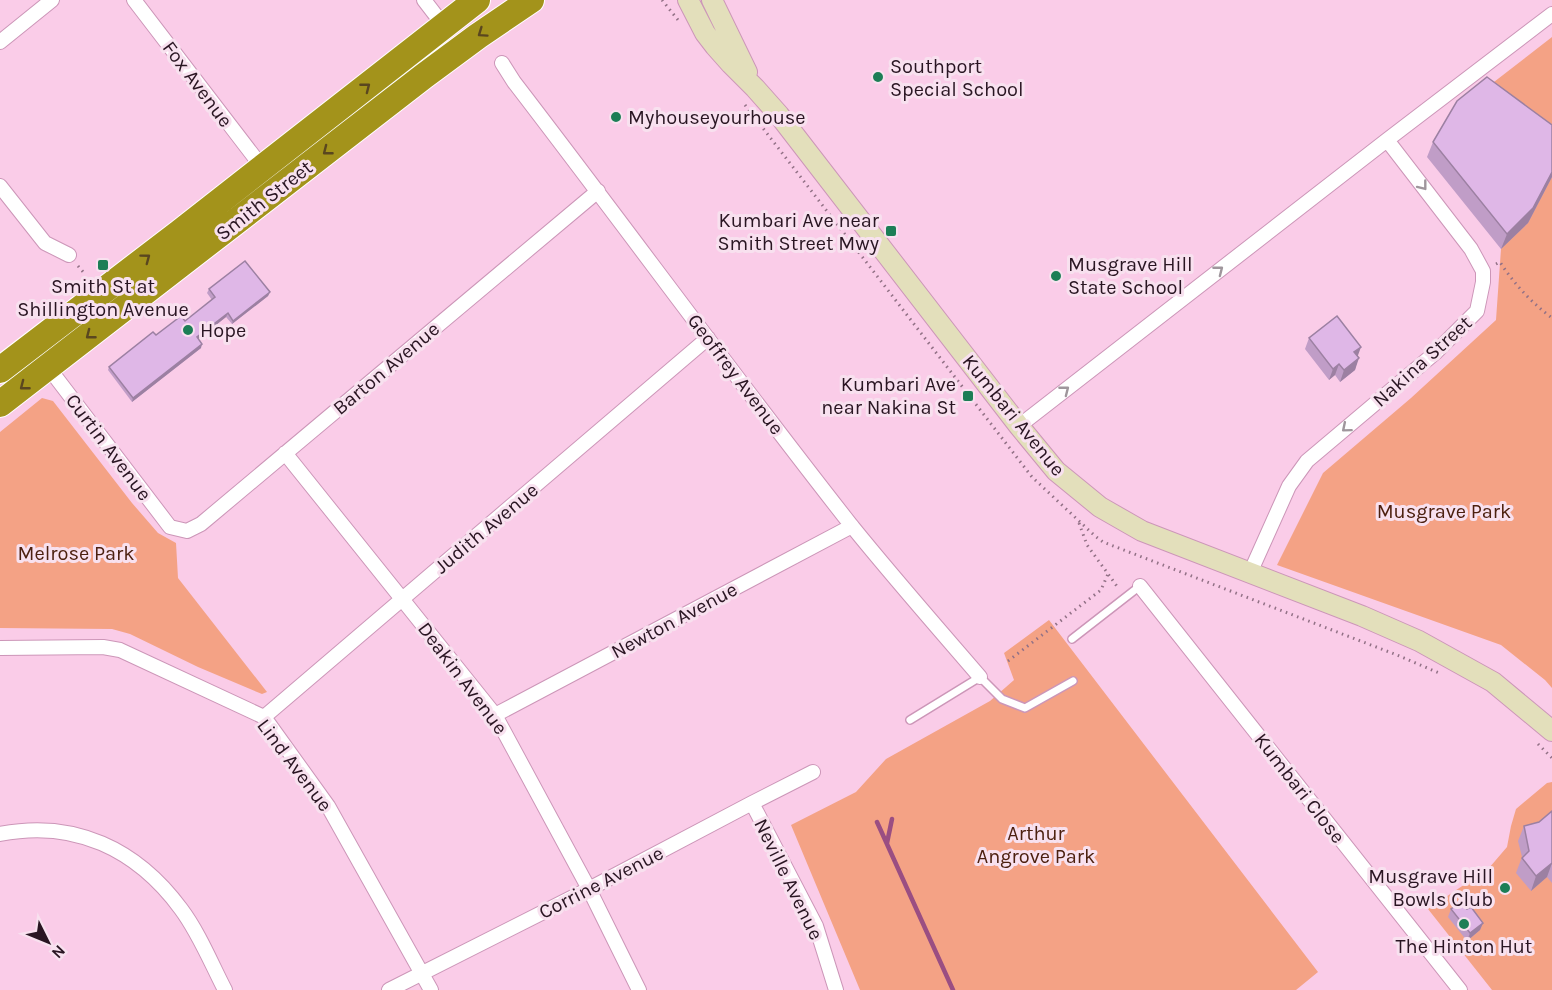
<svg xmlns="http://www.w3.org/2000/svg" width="1552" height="990" font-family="Karla,sans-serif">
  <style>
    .green { fill: #f4a285 }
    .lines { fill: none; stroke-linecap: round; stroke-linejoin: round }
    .stream { stroke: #9a4e82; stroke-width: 4.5 }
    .lane-casing { stroke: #cc96b8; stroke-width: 10 }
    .street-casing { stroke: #cc96b8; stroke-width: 16 }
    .secondary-casing { stroke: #cc96b8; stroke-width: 22 }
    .highway-casing { stroke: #fff; stroke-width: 28 }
    .path { stroke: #927186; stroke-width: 3; stroke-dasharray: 1.5 4.5; stroke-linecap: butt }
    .lane { stroke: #fff; stroke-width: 7 }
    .street { stroke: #fff; stroke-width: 14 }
    .secondary { stroke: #e3dfbb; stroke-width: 20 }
    .highway { stroke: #a3931b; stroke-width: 26 }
    .wall { fill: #c09dc7 }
    .shaded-wall { fill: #9c80a2 }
    .building { fill: #dfb7e7; stroke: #9c80a2; stroke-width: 1.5 }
    .oneway { stroke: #5a471f }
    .oneway2 { stroke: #9f969c }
    .poi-dot { fill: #1c7e56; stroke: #f8e1ef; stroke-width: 2 }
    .labels { text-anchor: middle; stroke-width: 6; stroke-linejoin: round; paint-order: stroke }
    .poi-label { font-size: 20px; fill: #291522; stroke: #f8e1ef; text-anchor: start }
    .street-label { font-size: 20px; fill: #291522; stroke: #f8e1ef }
    .park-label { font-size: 20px; fill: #4c200f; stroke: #f8e1ef }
  </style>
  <rect width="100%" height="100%" fill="#facce8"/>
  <path class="green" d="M 1552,37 L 1552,144 L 1481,92 Z
    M 1552,177 L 1552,688 L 1545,680 L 1501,645 L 1277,565 L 1323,473 L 1411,398 L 1496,320 L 1501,249 Z
    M 42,398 L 53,401 L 132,503 L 158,533 L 176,543 L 178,578 L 267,692 L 262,694 L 198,667 L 130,634 L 112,629 L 0,628 L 0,432 Z
    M 1049,620 L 1318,972 L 1296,990 L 860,990 L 791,825 L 856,792 L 886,759 L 990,701 L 1014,680 L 1004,653 Z
    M 1552,782 L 1552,990 L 1492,990 L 1428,909 L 1489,868 L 1507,847 L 1511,826 L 1516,809 L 1547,783 Z"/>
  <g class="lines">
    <path class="stream" d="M 877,822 L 953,990
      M 887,843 L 892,819"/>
    <defs>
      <path id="lane" d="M 1072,639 L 1140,586
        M 910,720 L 980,677 L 1002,699 L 1025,708 L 1073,681"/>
      <path id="street" d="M 134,0 L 262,167
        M 424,0 L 444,26
        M 0,42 L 52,0
        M 502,63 L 514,82 C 627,229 736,379 851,525 C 893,577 937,627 980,677
        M 0,186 L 45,243 L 69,255
        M 48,367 L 170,527 L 187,531 L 201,524 L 598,191
        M 1019,426 L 1387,140 L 1552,14
        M 285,453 L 495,715 L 589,889 L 639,990
        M 1250,573 L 1289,486 L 1307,461 L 1435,353 L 1477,311 L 1483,282 L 1483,271 L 1471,249 L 1387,140
        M 1140,586 L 1460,990
        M 0,648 L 103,647 L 120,650 L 264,717 L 328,806 L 431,990
        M 495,715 L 852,526
        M 264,717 L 708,338
        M 752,803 L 816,926 L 836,990
        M 0,834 C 74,819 137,849 181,909 C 199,933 211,963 225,990
        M 389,990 L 589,889 L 752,803 L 813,772"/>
      <path id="secondary" d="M 688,0 L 705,33 L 715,46 L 731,64 L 755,88 L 779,115 L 1019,426 L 1056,471 L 1100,507 L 1142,531 L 1362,616 L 1419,641 L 1493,682 L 1552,731
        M 712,0 L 747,72"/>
      <path id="highway" d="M 0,370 L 179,233 L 477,0
        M 0,404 L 424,76 L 478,36 L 531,0"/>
    </defs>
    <use href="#lane" class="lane-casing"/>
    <use href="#street" class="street-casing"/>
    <use href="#secondary" class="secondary-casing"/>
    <use href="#highway" class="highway-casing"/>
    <path class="path" d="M 662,0 L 678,20
      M 745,105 L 1032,477 L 1095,536 L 1103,542 L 1397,655 L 1439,673
      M 1496,264 L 1500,262 C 1514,284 1531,302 1552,318
      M 78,266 L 85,274
      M 1079,523 L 1087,545 L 1119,589
      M 1008,661 L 1101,590 L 1108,574
      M 1538,744 L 1552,758"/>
    <use href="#lane" class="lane"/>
    <use href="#street" class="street"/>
    <use href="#secondary" class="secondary"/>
    <use href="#highway" class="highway"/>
  </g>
  <path class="wall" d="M 1552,125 L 1552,177 L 1528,223 L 1501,249 L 1427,157 L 1433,142 Z
    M 209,289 L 270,292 L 268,296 L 232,324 L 226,317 L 198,339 L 201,348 L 132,402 L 108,370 L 109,367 L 156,335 L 185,321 L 212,300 L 207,293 Z
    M 1309,338 L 1358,357 L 1355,370 L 1340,382 L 1335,375 L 1329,380 L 1305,349 Z
    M 1552,811 L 1552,883 L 1547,877 L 1531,891 L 1516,873 L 1522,857 L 1518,841 L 1524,826 L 1539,822 Z
    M 1451,909 L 1467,909 L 1483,923 L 1480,930 L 1467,941 L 1448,917 Z"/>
  <path class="shaded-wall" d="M 1552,172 L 1552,177 L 1528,223 L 1501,249 L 1507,234 Z
    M 270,292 L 268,296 L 232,324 L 233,321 Z
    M 228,313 L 226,317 L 196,341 L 197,337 Z
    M 202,344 L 201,348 L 132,402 L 133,398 Z
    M 1361,347 L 1357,358 L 1354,352 Z
    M 1359,358 L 1355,370 L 1340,382 L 1344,370 Z
    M 1339,364 L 1335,375 L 1329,380 L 1333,369 Z
    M 1552,863 L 1547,877 L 1531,891 L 1536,876 Z
    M 1483,923 L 1480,930 L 1467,941 L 1470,933 Z"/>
  <path class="building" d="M 1487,77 L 1552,125 L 1552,172 L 1533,208 L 1507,234 L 1433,142 L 1457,101 Z
    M 245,261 L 270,292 L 233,321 L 228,313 L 197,337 L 202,344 L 133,398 L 109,367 L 153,332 L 156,335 L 181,316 L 185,321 L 215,297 L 209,289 Z
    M 1337,316 L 1361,347 L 1354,352 L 1359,358 L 1344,370 L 1339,364 L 1333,369 L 1309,338 Z
    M 1552,811 L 1552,863 L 1536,876 L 1522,858 L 1529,851 L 1524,826 L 1539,822 Z
    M 1461,902 L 1467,909 L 1471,907 L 1483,923 L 1470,933 L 1451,909 Z"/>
  <defs><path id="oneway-chevron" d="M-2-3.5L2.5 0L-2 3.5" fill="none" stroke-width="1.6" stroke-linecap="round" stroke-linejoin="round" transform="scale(1.5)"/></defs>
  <g class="oneway">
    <use href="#oneway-chevron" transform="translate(482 33) rotate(145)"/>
    <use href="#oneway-chevron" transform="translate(366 87) rotate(-38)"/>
    <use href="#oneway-chevron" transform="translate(327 151) rotate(142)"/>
    <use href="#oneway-chevron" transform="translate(146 258) rotate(-37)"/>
    <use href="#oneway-chevron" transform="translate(90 335) rotate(142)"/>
    <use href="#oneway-chevron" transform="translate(24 386) rotate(142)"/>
  </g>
  <g class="oneway2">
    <use href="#oneway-chevron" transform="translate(1423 186) rotate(52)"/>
    <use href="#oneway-chevron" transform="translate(1219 270) rotate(-38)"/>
    <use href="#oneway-chevron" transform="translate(1065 390) rotate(-38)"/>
    <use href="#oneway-chevron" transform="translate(1346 428) rotate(140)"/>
  </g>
  <g class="poi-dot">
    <circle cx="878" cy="77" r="6"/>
    <circle cx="616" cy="117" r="6"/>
    <rect x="885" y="225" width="12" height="12" rx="3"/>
    <rect x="97" y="259" width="12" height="12" rx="3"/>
    <circle cx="1056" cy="276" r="6"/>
    <circle cx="188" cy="330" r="6"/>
    <rect x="962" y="390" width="12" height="12" rx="3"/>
    <circle cx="1505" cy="888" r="6"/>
    <circle cx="1464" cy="924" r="6"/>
  </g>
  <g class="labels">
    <g class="poi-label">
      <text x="890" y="73">Southport<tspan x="890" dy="23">Special School</tspan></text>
      <text x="628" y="124">Myhouseyourhouse</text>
      <text x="879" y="227" text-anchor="end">Kumbari Ave near<tspan x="879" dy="23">Smith Street Mwy</tspan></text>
      <text x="1068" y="271">Musgrave Hill<tspan x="1068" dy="23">State School</tspan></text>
      <text x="103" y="293" text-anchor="middle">Smith St at<tspan x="103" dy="23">Shillington Avenue</tspan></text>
      <text x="200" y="337">Hope</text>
      <text x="956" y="391" text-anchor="end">Kumbari Ave<tspan x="956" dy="23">near Nakina St</tspan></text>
      <text x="1493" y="883" text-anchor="end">Musgrave Hill<tspan x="1493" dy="23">Bowls Club</tspan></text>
      <text x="1464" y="953" text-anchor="middle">The Hinton Hut</text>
    </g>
    <g class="street-label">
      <text transform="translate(198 84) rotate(53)" y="7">Fox Avenue</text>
      <text transform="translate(264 200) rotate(-38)" y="7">Smith Street</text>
      <text transform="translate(1422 361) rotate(-42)" y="7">Nakina Street</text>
      <text transform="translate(386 368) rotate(-40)" y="7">Barton Avenue</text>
      <text transform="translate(736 374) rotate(53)" y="7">Geoffrey Avenue</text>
      <text transform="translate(1014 415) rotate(51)" y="7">Kumbari Avenue</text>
      <text transform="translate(109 447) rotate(53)" y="7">Curtin Avenue</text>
      <text transform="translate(486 528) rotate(-40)" y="7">Judith Avenue</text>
      <text transform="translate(674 620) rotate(-28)" y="7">Newton Avenue</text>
      <text transform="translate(463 678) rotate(53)" y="7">Deakin Avenue</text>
      <text transform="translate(295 765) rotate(53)" y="7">Lind Avenue</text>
      <text transform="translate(1300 788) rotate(52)" y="7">Kumbari Close</text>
      <text transform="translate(789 879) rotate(64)" y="7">Neville Avenue</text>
      <text transform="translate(601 882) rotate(-27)" y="7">Corrine Avenue</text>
    </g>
    <g class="park-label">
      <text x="1444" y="518">Musgrave Park</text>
      <text x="76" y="560">Melrose Park</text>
      <text x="1036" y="840">Arthur<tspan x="1036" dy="23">Angrove Park</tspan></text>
    </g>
  </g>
  <g transform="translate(48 942) rotate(133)" stroke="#f8e1ef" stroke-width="4.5" paint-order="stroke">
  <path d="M0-4.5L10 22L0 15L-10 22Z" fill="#291522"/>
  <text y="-9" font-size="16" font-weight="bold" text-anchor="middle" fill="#291522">N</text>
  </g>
</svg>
